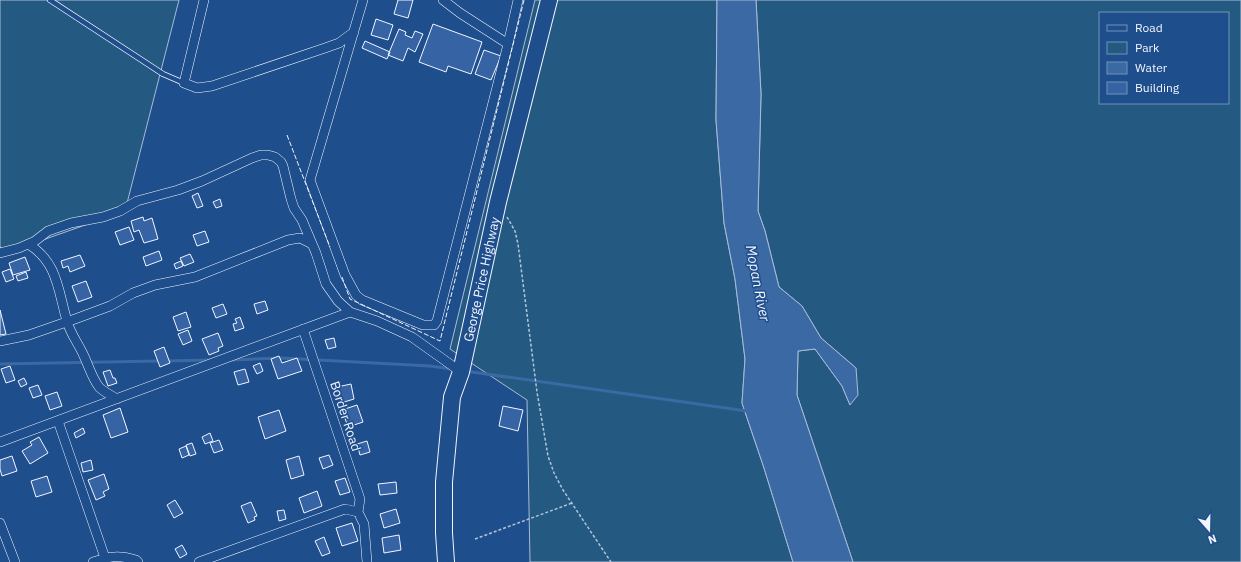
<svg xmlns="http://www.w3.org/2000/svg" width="1241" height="562" font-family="'IBM Plex Sans',sans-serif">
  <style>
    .green { fill: #245a82; stroke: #a8bbd7; fill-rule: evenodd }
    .water { fill: #3b69a3; stroke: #a8bbd7 }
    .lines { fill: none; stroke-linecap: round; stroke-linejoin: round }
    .stream { stroke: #3b69a3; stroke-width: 3 }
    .building { fill: #3563a3; stroke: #f2f6ff }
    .lane-casing { stroke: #f2f6ff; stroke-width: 6 }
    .street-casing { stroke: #f2f6ff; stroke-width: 10 }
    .highway-casing { stroke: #f2f6ff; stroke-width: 18 }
    .path { stroke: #b3c4dc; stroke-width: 1.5; stroke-dasharray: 3 2; stroke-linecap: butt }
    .lane { stroke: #1f4e8c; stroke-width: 4.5 }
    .street { stroke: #1f4e8c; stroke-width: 9 }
    .highway { stroke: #1f4e8c; stroke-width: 16 }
    .fence { stroke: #f2f6ff; stroke-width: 1; stroke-dasharray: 5 2; stroke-linecap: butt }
    .labels { text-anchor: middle; stroke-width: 3; stroke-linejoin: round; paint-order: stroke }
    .street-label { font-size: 13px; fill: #f2f6ff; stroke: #1f4e8c }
    .water-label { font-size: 14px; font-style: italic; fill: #f2f6ff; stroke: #1f4e8c }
  </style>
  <rect width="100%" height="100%" fill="#1f4e8c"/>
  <path class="green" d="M 0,0 L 179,0 L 125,211 L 3,254 L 0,246 Z
    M 535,0 L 717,0 L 716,120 L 724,223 L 735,279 L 745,359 L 742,403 L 764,468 L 793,562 L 530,562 L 527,400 L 450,349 Z
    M 756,0 L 1241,0 L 1241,562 L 853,562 L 797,395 L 798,351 L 815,349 L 842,386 L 850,405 L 856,368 L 821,338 L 802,306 L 779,287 L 765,231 L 758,211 L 761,94 ZM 1100,13 L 1228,13 L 1228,103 L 1100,103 Z"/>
  <path class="water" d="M 717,0 L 756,0 L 761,94 L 758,211 L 765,231 L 779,287 L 802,306 L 821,338 L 856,368 L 858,395 L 850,405 L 842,386 L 815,349 L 798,351 L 797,395 L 853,562 L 793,562 L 764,468 L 742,403 L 745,359 L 735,279 L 724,223 L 716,120 Z"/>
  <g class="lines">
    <path class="stream" d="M 232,360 L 281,358 L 430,366 L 452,369
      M 166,361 L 210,360
      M 0,364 L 160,361
      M 465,371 L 747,411"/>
  </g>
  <path class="building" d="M 398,0 L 413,0 L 408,18 L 394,14 Z
    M 376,19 L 393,25 L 388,40 L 371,35 Z
    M 433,24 L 482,42 L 471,74 L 448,66 L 446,72 L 419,62 Z
    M 399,29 L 406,32 L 405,35 L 412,38 L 415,31 L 423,34 L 415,52 L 408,48 L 403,61 L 388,55 Z
    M 365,41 L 390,52 L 387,59 L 362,48 Z
    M 484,50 L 501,56 L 491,80 L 475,74 Z
    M 198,193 L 203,206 L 197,208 L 192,196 Z
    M 220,199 L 222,206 L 216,208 L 213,202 Z
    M 143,217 L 144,221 L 152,218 L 158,239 L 144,243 L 139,230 L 134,232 L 131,221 Z
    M 129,227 L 134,240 L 120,245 L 115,232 Z
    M 205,231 L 209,242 L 197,246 L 193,235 Z
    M 159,251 L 162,260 L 146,266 L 143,257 Z
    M 190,254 L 194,262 L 184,266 L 180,258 Z
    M 80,255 L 85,266 L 70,272 L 68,266 L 63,268 L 61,261 Z
    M 25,257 L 30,270 L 13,275 L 9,263 Z
    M 181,261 L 183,266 L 176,269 L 174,264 Z
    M 10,269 L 14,279 L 6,282 L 2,272 Z
    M 26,272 L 28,278 L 18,281 L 16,276 Z
    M 86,281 L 92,297 L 78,302 L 72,286 Z
    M 265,301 L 268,310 L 257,314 L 254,304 Z
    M 223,304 L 227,314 L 216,318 L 212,308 Z
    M 0,310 L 6,334 L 0,335 Z
    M 186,312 L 191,327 L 178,331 L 173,317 Z
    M 240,317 L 244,328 L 235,331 L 233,324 L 237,323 L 235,319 Z
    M 188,330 L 192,341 L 183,345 L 178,334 Z
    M 218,333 L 223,346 L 218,348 L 219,351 L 209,355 L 202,339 Z
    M 334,338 L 336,347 L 328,349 L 325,340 Z
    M 164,347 L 170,363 L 160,367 L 154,351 Z
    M 279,356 L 282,363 L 297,358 L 302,371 L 278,379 L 271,359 Z
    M 260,363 L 263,371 L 257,374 L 253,366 Z
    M 10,366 L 15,380 L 6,383 L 1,369 Z
    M 245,369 L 249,382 L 238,385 L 234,372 Z
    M 110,370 L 113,378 L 115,378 L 117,383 L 108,386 L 103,372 Z
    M 24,378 L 27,384 L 21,387 L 18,381 Z
    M 351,384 L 354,399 L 341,403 L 337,387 Z
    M 38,385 L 42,395 L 33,398 L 29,388 Z
    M 57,392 L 62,406 L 50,410 L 45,396 Z
    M 357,405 L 363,422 L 348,427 L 342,410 Z
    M 503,406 L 523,410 L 518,431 L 499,426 Z
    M 120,408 L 128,432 L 111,438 L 103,415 Z
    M 279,410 L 286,431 L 265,439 L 258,417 Z
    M 83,428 L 85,433 L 76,438 L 74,433 Z
    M 210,433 L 213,441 L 205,444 L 202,437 Z
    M 39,437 L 48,453 L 30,464 L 22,451 L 32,445 L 30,442 Z
    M 219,440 L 223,450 L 214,453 L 210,443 Z
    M 367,441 L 370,452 L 360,455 L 357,444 Z
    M 192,443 L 196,454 L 190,456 L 186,445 Z
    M 186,446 L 189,455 L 182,458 L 179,449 Z
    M 329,455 L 333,465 L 323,469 L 319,458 Z
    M 12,456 L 17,471 L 2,476 L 0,469 L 0,460 Z
    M 299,456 L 304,475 L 291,479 L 286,460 Z
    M 91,460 L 93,470 L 83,472 L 81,463 Z
    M 104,474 L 109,489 L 103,492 L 105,496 L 96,500 L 88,480 Z
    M 47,476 L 52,492 L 36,497 L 31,481 Z
    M 345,478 L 350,492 L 340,495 L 335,481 Z
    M 396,482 L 397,493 L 380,495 L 378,484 Z
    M 317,491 L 322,506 L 304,513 L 299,498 Z
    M 175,500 L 183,513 L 174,518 L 167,505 Z
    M 251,502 L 257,516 L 254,517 L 255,520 L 248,523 L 241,506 Z
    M 396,509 L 400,523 L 384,528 L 380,514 Z
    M 284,510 L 286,519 L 279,521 L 277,511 Z
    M 352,523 L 358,541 L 342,546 L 336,528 Z
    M 399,535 L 401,550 L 384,553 L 382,538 Z
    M 324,537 L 330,553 L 322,556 L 315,541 Z
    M 182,545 L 187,554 L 180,558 L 175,549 Z"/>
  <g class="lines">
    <defs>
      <path id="lane" d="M 50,0 L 163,74 L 184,83"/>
      <path id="street" d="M 204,0 L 184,83 L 197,88 L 212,86 L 325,48 L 339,43 L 354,32
        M 363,0 L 310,180 L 345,275 L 356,295 L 362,300 L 423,325 L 434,325 L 437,321 L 508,44 L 518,0
        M 443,0 L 460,13 L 508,44
        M 28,244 C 58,262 58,291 67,321 C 70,333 78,343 83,354 C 88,364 92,378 99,387 C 104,392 112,396 117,399
        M 0,253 L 19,248 L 35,241 L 48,231 L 71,223 L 103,217 L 120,211 L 137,201 L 178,190 L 202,181 L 252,158 L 261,155 L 268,155 L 275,157 L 281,162 L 283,166 L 291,199 L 294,208 L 302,220 L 316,253 L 326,284 L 338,301 L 350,312
        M 303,329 L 360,499 L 358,512
        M 0,341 L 29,335 L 75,319 L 110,306 L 133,293 L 155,285 L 195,277 L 288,240 L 300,238 L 312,244
        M 58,421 L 105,558
        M 0,442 L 350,312 L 377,321 L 412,337 L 461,372
        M 0,523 L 15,562
        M 93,562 C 110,556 119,555 136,560 L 138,562
        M 199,562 L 345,509 L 358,512 L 364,524 L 367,562"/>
      <g id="highway">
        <path id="s1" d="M 446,562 L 444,533 L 444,482 L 452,397 L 461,372 L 498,202 L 549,0"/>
      </g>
    </defs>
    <use href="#lane" class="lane-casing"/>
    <use href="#street" class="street-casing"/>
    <use href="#highway" class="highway-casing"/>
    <path class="path" d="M 507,217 L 515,231 L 518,244 L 537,392 L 548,456 L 554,473 L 563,490 L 611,562
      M 475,539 L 572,503"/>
    <use href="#lane" class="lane"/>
    <use href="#street" class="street"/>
    <use href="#highway" class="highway"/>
    <path class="fence" d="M 287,135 L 330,247
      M 342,277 L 350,299 L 440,341 L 524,0"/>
  </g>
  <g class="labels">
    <g class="street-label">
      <text dy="5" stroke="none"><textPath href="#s1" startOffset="287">George Price Highway</textPath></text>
      <text transform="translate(346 416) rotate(72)" y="5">Border Road</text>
    </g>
    <g class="water-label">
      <text transform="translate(758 283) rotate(79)" y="5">Mopan River</text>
    </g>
  </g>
  <rect x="1099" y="12" width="130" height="92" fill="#1f4e8c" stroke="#7391ba"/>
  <rect x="1107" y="25" width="20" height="6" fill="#1f4e8c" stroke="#7391ba"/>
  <text x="1135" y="32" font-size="12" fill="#f2f6ff">Road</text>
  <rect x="1107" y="42" width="20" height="12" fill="#245a82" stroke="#7391ba"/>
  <text x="1135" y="52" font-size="12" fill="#f2f6ff">Park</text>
  <rect x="1107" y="62" width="20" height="12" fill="#3b69a3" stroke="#7391ba"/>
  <text x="1135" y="72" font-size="12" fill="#f2f6ff">Water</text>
  <rect x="1107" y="82" width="20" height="12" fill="#3563a3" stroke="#7391ba"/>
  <text x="1135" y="92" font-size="12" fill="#f2f6ff">Building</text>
  <g transform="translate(1209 530) rotate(160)" stroke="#1f4e8c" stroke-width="3" paint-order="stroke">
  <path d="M0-3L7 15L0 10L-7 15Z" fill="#f2f6ff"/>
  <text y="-6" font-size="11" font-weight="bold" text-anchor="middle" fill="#f2f6ff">N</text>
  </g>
</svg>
